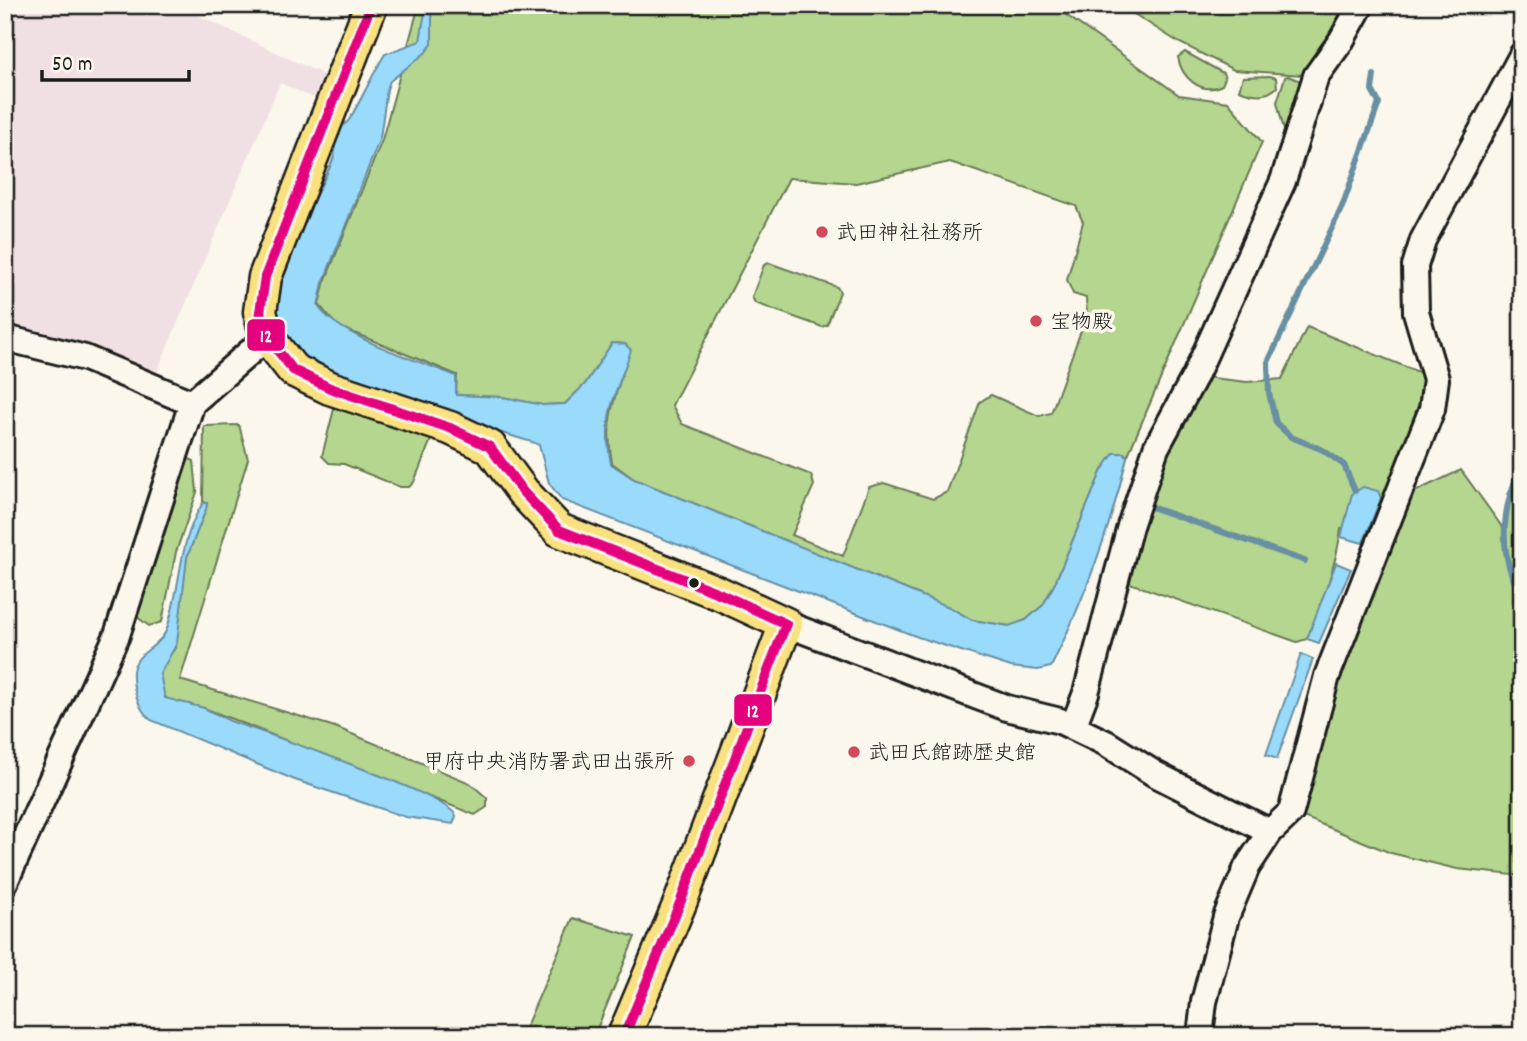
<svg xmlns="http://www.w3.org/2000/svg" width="1527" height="1041" font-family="Dekko,'Klee One',sans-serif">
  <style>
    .built { fill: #f0e0e3 }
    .green { fill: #b5d68f; stroke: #687956; stroke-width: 2; fill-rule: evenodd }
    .water { fill: #9adbfc; stroke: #688fa2; stroke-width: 2 }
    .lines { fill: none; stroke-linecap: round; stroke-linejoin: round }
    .stream { stroke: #688fa2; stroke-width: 6 }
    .minor-casing { stroke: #1c1c1c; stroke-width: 30 }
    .major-casing { stroke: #1c1c1c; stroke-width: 37 }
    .minor { stroke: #fbf7ec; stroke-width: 24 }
    .major { stroke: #fae180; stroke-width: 32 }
    .bus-1-casing { stroke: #fbf7ec; stroke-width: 16 }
    .bus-1 { stroke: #e5007d; stroke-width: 10 }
    .poi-dot { fill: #d1495b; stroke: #fbf7ec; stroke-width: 2.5 }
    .bus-dot { fill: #1c1c1c; stroke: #fbf7ec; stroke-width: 2.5 }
    .labels { text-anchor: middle; stroke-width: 7; stroke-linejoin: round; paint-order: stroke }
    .poi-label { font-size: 21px; fill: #1c1c1c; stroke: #fbf7ec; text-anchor: start }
    .line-badge { stroke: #fbf7ec; stroke-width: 2.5 }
    .badge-label { font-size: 19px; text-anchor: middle; font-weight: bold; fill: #fff }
  </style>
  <rect width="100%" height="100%" fill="#fbf7ec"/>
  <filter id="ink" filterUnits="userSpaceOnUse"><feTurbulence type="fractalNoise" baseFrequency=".0143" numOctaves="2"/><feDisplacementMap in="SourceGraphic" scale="14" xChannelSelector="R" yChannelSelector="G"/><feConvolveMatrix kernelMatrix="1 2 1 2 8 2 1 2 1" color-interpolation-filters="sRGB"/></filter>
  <g filter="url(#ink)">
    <path class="built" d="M 5,5 L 176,5 L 341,83 L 332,106 L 280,83 L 152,383 L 5,338 Z"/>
    <path class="green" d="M 419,5 L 1052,5 L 1179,95 L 1228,102 L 1262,142 L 1127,457 L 1124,453 L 1102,470 L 1055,583 L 1043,605 L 1026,620 L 1010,626 L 972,620 L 949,607 L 634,479 L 612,463 C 603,414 617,395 630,350 L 625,344 L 612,343 L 585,384 L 565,404 L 542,405 L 502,397 L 456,395 L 457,375 L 337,326 L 319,305 L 324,284 L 382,140 ZM 950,162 L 1076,206 L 1083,222 L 1067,280 L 1073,294 L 1086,298 L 1087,314 L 1051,413 L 1039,416 L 991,395 L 980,402 L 947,492 L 933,499 L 884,483 L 869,487 L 843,556 L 792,535 L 814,485 L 811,475 L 682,424 L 672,405 L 789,178 L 856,183 Z
      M 1120,5 L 1361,5 L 1316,76 L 1234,70 L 1178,42 Z
      M 1185,52 L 1223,73 L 1225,78 L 1222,85 C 1201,96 1181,77 1178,57 Z
      M 1270,76 L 1276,78 L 1277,87 C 1266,98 1253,95 1239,90 L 1243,77 Z
      M 1288,76 L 1303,82 L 1287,142 L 1277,102 L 1285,77 Z
      M 769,263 L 837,287 L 840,292 L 827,325 L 822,327 L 755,303 L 752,297 L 764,265 Z
      M 1307,327 L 1436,379 L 1395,501 L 1461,470 L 1505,531 L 1508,495 L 1522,470 L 1522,876 L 1457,869 L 1391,853 L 1291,812 L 1394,502 L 1381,502 L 1381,498 L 1341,529 C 1336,567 1322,603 1307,639 L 1297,642 L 1118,579 L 1195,376 L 1247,382 L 1282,379 Z
      M 335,405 L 432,437 L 414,482 L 409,487 L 400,487 L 344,464 L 329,463 L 322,456 Z
      M 239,425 L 248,459 L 180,680 L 335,727 L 470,783 L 487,798 L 487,807 L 475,815 L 204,708 L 169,700 L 163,695 L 160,674 L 165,661 L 176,647 L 187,557 L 206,509 L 207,503 L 203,502 L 204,426 Z
      M 187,458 L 194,461 L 197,492 L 176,552 L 162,622 L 149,626 L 136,616 L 180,466 Z
      M 573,918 L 635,937 L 594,1036 L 534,1036 L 524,1031 Z"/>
    <path class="water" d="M 438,5 L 432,13 L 432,44 L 425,53 L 390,81 L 387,89 L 380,138 L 323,283 L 318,306 C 338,337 420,361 456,376 L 456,395 L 502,397 L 543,405 L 565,404 L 585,384 L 612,343 L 625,344 L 631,350 C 616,395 601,414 611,464 L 634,479 L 949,607 L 972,620 L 1009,626 L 1026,620 L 1043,605 L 1055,583 L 1102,470 L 1114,453 L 1124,453 L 1127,457 C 1110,530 1084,600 1051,667 L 1038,670 L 1011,667 L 918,637 L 562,500 L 549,483 L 539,445 L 535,443 L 469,423 C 431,392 369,396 325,373 C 298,360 276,335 274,304 C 272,268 318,196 332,162 C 337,152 332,140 338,131 C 341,126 346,124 349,120 C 362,99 372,75 385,54 L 420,41 L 426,6 Z
      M 1363,487 L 1378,491 L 1381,498 L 1363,543 L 1341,537 L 1352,494 Z
      M 203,503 L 207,503 L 206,509 L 187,557 L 177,643 L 160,674 L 165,698 L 204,708 L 230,721 C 261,732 450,795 456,816 L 453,824 L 406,817 L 295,780 L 151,720 C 138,710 132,687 133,671 C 136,651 159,648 166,631 C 182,588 177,543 203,503 Z
      M 1336,563 L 1351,569 L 1319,643 L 1307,639 Z
      M 1301,654 L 1313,659 L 1277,759 L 1266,755 Z"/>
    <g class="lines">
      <path class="stream" d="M 1522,473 L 1519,473 C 1500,511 1499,559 1522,596
        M 1355,491 L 1344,465 L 1323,450 L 1291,437 L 1276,423 L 1269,393 L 1268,362 L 1342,207 L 1379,103 L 1372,90 L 1374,75
        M 1148,506 L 1305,561"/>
      <defs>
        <path id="minor" d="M 5,338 L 85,358 L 192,403
          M 786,624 L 1007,708 L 1060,721 L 1106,743 L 1155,774 L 1270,832
          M 1073,727 L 1086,693 L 1130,526 L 1156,448 L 1195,376 L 1283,181 L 1316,76 L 1341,41 L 1361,5
          M 5,882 L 117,635 L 192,403 L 267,337
          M 1200,1036 L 1204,1002 L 1226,917 L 1247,867 L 1270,832 L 1291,812 L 1327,676 L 1432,409 L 1436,379 L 1416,312 L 1415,266 L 1423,240 L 1522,55"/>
        <path id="major" d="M 371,5 L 265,277 L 260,312 L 267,337 L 293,370 L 330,388 L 450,428 L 490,447 L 523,492 L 559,530 L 721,594 L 786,624 L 680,903 L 624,1036"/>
      </defs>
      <use href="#minor" class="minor-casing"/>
      <use href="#major" class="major-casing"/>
      <use href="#minor" class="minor"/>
      <use href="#major" class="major"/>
      <defs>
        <path id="bus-1" d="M 371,5 L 265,277 L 260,312 L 267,337 L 293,370 L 330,388 L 450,428 L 490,447 L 523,492 L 559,530 L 721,594 L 786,624 L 680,903 L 624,1036"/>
      </defs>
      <use href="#bus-1" class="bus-1-casing"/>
      <use href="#bus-1" class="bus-1"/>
    </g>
  </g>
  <g class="poi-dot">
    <circle cx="822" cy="232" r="7"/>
    <circle cx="1036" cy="321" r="7"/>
    <circle cx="854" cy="752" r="7"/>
    <circle cx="689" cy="761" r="7"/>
  </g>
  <circle class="bus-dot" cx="694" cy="583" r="6"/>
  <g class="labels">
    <g class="poi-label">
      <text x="836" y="239">武田神社社務所</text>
      <text x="1050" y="328">宝物殿</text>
      <text x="868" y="759">武田氏館跡歴史館</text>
      <text x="675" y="768" text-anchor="end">甲府中央消防署武田出張所</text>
    </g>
  </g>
  <g class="line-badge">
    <rect x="246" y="318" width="40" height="34" rx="7" fill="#e5007d"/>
    <rect x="733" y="693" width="40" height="34" rx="7" fill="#e5007d"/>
  </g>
  <g class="badge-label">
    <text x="266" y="342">12</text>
    <text x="753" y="717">12</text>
  </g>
  <rect width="1527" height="1041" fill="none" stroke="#fbf7ec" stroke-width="28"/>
  <rect x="14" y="14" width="1499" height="1013" fill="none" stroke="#1c1c1c" stroke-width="2.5" filter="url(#ink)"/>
  <path d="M42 70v10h147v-10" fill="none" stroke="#1c1c1c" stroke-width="3.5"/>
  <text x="52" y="70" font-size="21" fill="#1c1c1c" stroke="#fbf7ec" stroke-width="5" paint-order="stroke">50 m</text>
</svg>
